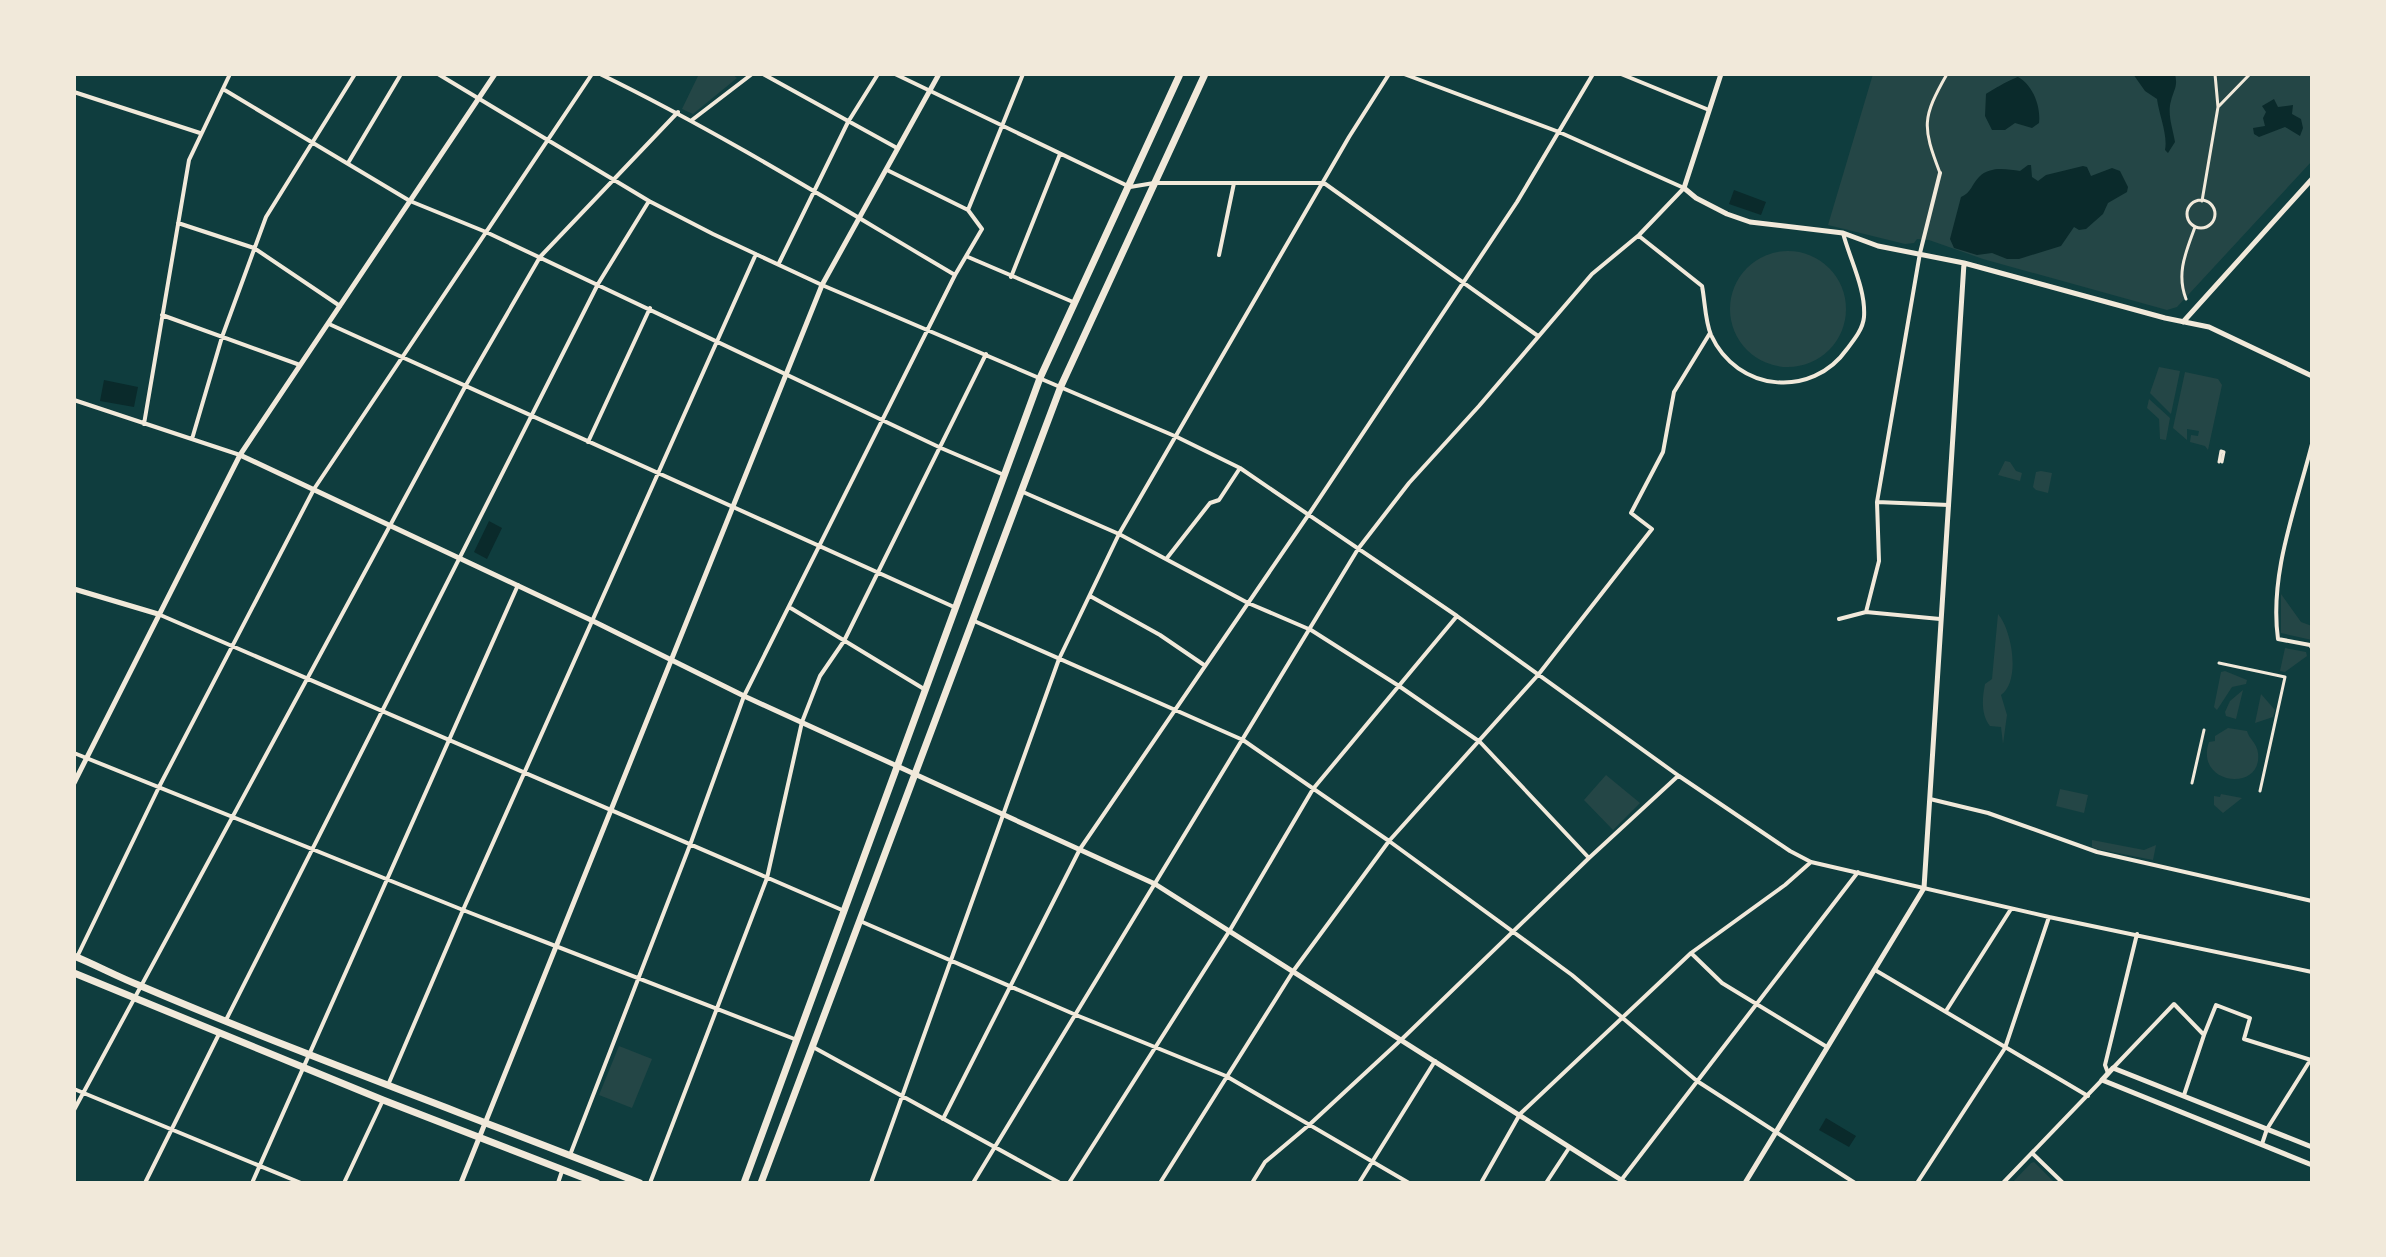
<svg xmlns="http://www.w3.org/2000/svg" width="2386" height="1257" font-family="Poppins,sans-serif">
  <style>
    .green { fill: #244646 }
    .water { fill: #0a2a2b }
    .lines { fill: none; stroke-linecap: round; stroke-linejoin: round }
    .pedestrian { stroke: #f1e9da; stroke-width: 3 }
    .minor { stroke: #f1e9da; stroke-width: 4 }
    .tertiary { stroke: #f1e9da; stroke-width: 5 }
    .primary { stroke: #f1e9da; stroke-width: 7 }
  </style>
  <rect width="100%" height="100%" fill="#0f3d3e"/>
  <path class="green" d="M 699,74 L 732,74 L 737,78 L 693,114 L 682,109 Z
    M 1873,74 L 2312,74 L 2312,161 L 2177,307 L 2167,310 L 1983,259 L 1929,240 L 1917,239 L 1914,243 L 1905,244 L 1828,225 Z
    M1730 309a58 58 0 1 1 116 0a58 58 0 1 1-116 0Z
    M 2159,367 L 2180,371 L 2171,414 L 2150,393 Z
    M 2185,372 L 2218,379 L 2222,385 L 2208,450 L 2205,446 L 2190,442 L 2191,435 L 2198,436 L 2199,431 L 2187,429 L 2187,440 L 2173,428 Z
    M 2149,399 L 2170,418 L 2166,440 L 2160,439 L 2159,419 L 2147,408 Z
    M 2005,461 L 2010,462 L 2016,471 L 2022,473 L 2020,481 L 1998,475 Z
    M 2041,471 L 2052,473 L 2048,493 L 2036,490 L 2033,487 L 2036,472 Z
    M 2281,594 L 2301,622 L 2312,626 L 2312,640 L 2281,633 Z
    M 1998,614 C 2012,630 2021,681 2001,695 L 2007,715 L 2003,744 L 2001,727 L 1990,726 C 1981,715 1982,699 1985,684 L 1992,679 Z
    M 2285,648 L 2306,652 L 2307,656 L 2285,672 L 2280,671 Z
    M 2225,671 L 2247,680 L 2246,684 L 2232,687 L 2217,710 L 2214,707 L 2221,672 Z
    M 2243,690 L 2236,719 L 2226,716 L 2225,712 L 2230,701 Z
    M 2261,694 L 2275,710 L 2273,717 L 2255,723 Z
    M 2228,728 L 2247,731 C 2249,739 2257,743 2258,753 C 2263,793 2194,785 2209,742 L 2215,741 L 2215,736 Z
    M 1606,775 L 1640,803 L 1613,830 L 1584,800 Z
    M 2060,789 L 2088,795 L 2084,813 L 2056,806 Z
    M 2221,794 L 2242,798 L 2223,813 L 2214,805 L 2214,796 L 2220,797 Z
    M 2092,840 L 2144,850 L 2156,845 L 2153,860 L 2097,849 L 2092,847 Z
    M 619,1046 L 652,1059 L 632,1108 L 599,1095 Z
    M 2034,1162 L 2055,1183 L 2012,1183 L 2031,1163 Z"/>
  <path class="water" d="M 2133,74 L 2175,74 C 2178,87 2174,89 2171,101 C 2167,114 2173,129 2175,142 L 2168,153 L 2165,150 C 2168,135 2159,115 2157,99 L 2145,91 Z
    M 2018,77 C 2033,85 2041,107 2039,123 L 2032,128 L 2015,123 L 2005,130 L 1992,130 L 1985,116 L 1986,94 C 1990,91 2013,78 2018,77 Z
    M 2274,99 L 2278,107 L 2293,105 L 2292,114 L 2301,119 L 2303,128 L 2300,136 L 2285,127 L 2259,137 L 2254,134 L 2253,128 L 2265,126 L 2263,118 L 2266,112 L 2262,106 Z
    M 2028,165 L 2031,165 L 2032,177 L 2038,181 L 2046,175 L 2083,166 L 2087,167 L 2091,176 L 2112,168 L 2120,171 L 2128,187 L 2127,192 L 2108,203 L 2103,214 L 2086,229 L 2079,230 L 2074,227 L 2061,246 L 2019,259 L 2007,259 L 1992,253 L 1977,255 L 1954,248 L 1950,239 L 1961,197 C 1971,193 1972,184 1979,177 C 1990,166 2006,169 2020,171 Z
    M 1734,190 L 1766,202 L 1761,215 L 1729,204 Z
    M 104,380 L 138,387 L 134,407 L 100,401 Z
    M 489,521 L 502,528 L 487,559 L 474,552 Z
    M 1826,1118 L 1856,1136 L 1849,1147 L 1819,1130 Z"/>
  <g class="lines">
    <path class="pedestrian" d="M 2219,106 L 2250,74
      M 1940,173 C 1922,126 1922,118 1947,74
      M2187 214a14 14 0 1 1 28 0a14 14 0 1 1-28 0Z
      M 2202,201 L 2218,107 L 2215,74
      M 2186,299 C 2176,273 2186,252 2195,227
      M 2219,462 L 2221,451 L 2224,452 L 2222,462
      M 2219,663 L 2285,677 L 2260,791
      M 2192,783 L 2204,730"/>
    <path class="minor" d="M 438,74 L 649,201 L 713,234 L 822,285 L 1177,437 L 1240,468 L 1457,616 L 1679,776 L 1790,851 L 1811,862 L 2049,917 L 2312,972
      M 600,74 C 723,134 838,206 955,275
      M 763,74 L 897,148
      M 895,74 L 1130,187 L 1154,183 L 1324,183 L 1538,336
      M 1621,74 L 1709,110
      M 223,89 L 410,201 L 486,232 L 941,448 L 1004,475
      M 74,92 L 200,133
      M 692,120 L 752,74
      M 348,163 L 401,74
      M 968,210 L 1023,74
      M 178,223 L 254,248 L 340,306
      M 1639,236 L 1702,286 C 1705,301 1705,321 1711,335 C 1737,392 1812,399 1847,349 C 1854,340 1863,329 1864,317 C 1866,289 1850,260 1843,233
      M 1219,255 L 1234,183
      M 968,257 L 1073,302
      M 779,263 L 848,122 L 878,74
      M 1011,277 L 1060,154
      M 162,315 L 300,365
      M 329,324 L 954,607
      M 74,400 L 240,455
      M 144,424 L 189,160 L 230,74
      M 192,439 L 222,337 L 266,217 L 355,74
      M 588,442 L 650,308
      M 2312,444 C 2296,507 2269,574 2278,639 L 2310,645 L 2312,648
      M 1023,492 L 1119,534 L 1248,603 L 1311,630 L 1399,686 L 1480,742 L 1589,858
      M 1877,502 L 1949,505
      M 1167,558 L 1210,503 L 1219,500 L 1240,468
      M 1090,596 L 1160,635 L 1204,665
      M 789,607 L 924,689
      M 1866,612 L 1879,561 L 1877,502 L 1920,253 L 1940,173
      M 158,614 L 842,910
      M 1839,619 L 1866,612 L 1940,619
      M 972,620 L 1243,740 L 1389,841 L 1572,975 L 1697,1081 L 1855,1183
      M 74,753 L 463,910 L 797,1040
      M 1930,799 L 1988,813 L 2097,852 L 2312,901
      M 860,921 L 1076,1015 L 1226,1076 L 1409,1183
      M 1691,953 L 1722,983 L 1827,1047
      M 77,957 L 159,787 L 314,489 L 592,74
      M 1875,970 L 2088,1096
      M 1946,1011 L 2011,909
      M 226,1020 L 598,284 L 649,201
      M 813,1047 L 1060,1183
      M 2113,1068 L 2174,1004 L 2204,1035 L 2216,1005 L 2250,1018 L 2244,1039 L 2311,1060
      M 2108,1073 L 2105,1065 L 2137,934
      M 388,1085 L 463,910 L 756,254
      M 74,1089 L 301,1183
      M 2184,1095 L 2204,1035
      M 74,1110 L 466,385 L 540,257 L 678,112
      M 943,1119 L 1080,849 L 1309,514 L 1517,202 L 1593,74
      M 2262,1144 L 2267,1129 L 2311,1059
      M 2033,1154 L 2063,1183
      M 570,1155 L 690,845 L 744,696 L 955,275 L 982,229 L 968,210 L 887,170
      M 145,1183 L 219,1034
      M 252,1183 L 518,585
      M 344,1183 L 383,1100
      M 558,1183 L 562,1171
      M 650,1183 L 767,878 L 802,722 L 820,676 L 844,641 L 986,354
      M 871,1183 L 1059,659 L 1119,534 L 1349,137 L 1389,74
      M 973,1183 L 1358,549 L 1409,483 L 1479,406 L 1592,274 L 1639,235 L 1684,188 L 1559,132 L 1404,74
      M 1069,1183 L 1230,930 L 1313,789 L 1457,616
      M 1160,1183 L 1294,970 L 1389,841 L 1538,675 L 1652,529 L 1631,513 L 1663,452 L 1674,392 L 1710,333
      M 1252,1183 L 1265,1162 L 1309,1125 L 1402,1039 L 1589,858 L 1678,776
      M 1359,1183 L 1435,1061
      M 1481,1183 L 1520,1114 L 1691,953 L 1785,885 L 1811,862
      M 1546,1183 L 1569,1148
      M 1619,1183 L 1858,872
      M 1917,1183 L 2005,1048 L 2049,917
      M 2003,1183 L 2102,1080"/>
    <path class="tertiary" d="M 1721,74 L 1684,188 L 1696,198 L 1727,214 L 1750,222 L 1843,233 L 1878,246 L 1964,263 L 2165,318 L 2209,327 L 2312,376
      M 2183,322 L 2312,179
      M 240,455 L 593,621 L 744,696 L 1155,884 L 1626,1183
      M 74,589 L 158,614
      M 74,783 L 240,455 L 495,74
      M 2312,1147 L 2113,1068 L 2102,1080 L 2312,1165
      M 461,1183 L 822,285 L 939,74
      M 1745,1183 L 1924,888 L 1964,263"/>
    <path class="primary" d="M 74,956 C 96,965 118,977 141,986 C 305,1056 474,1117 640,1183
      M 74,973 L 383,1100 L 597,1183
      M 744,1183 L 1040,378 L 1180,74
      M 761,1183 L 1061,386 L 1205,74"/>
  </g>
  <rect width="2386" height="1257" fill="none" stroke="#f1e9da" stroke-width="152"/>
</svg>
